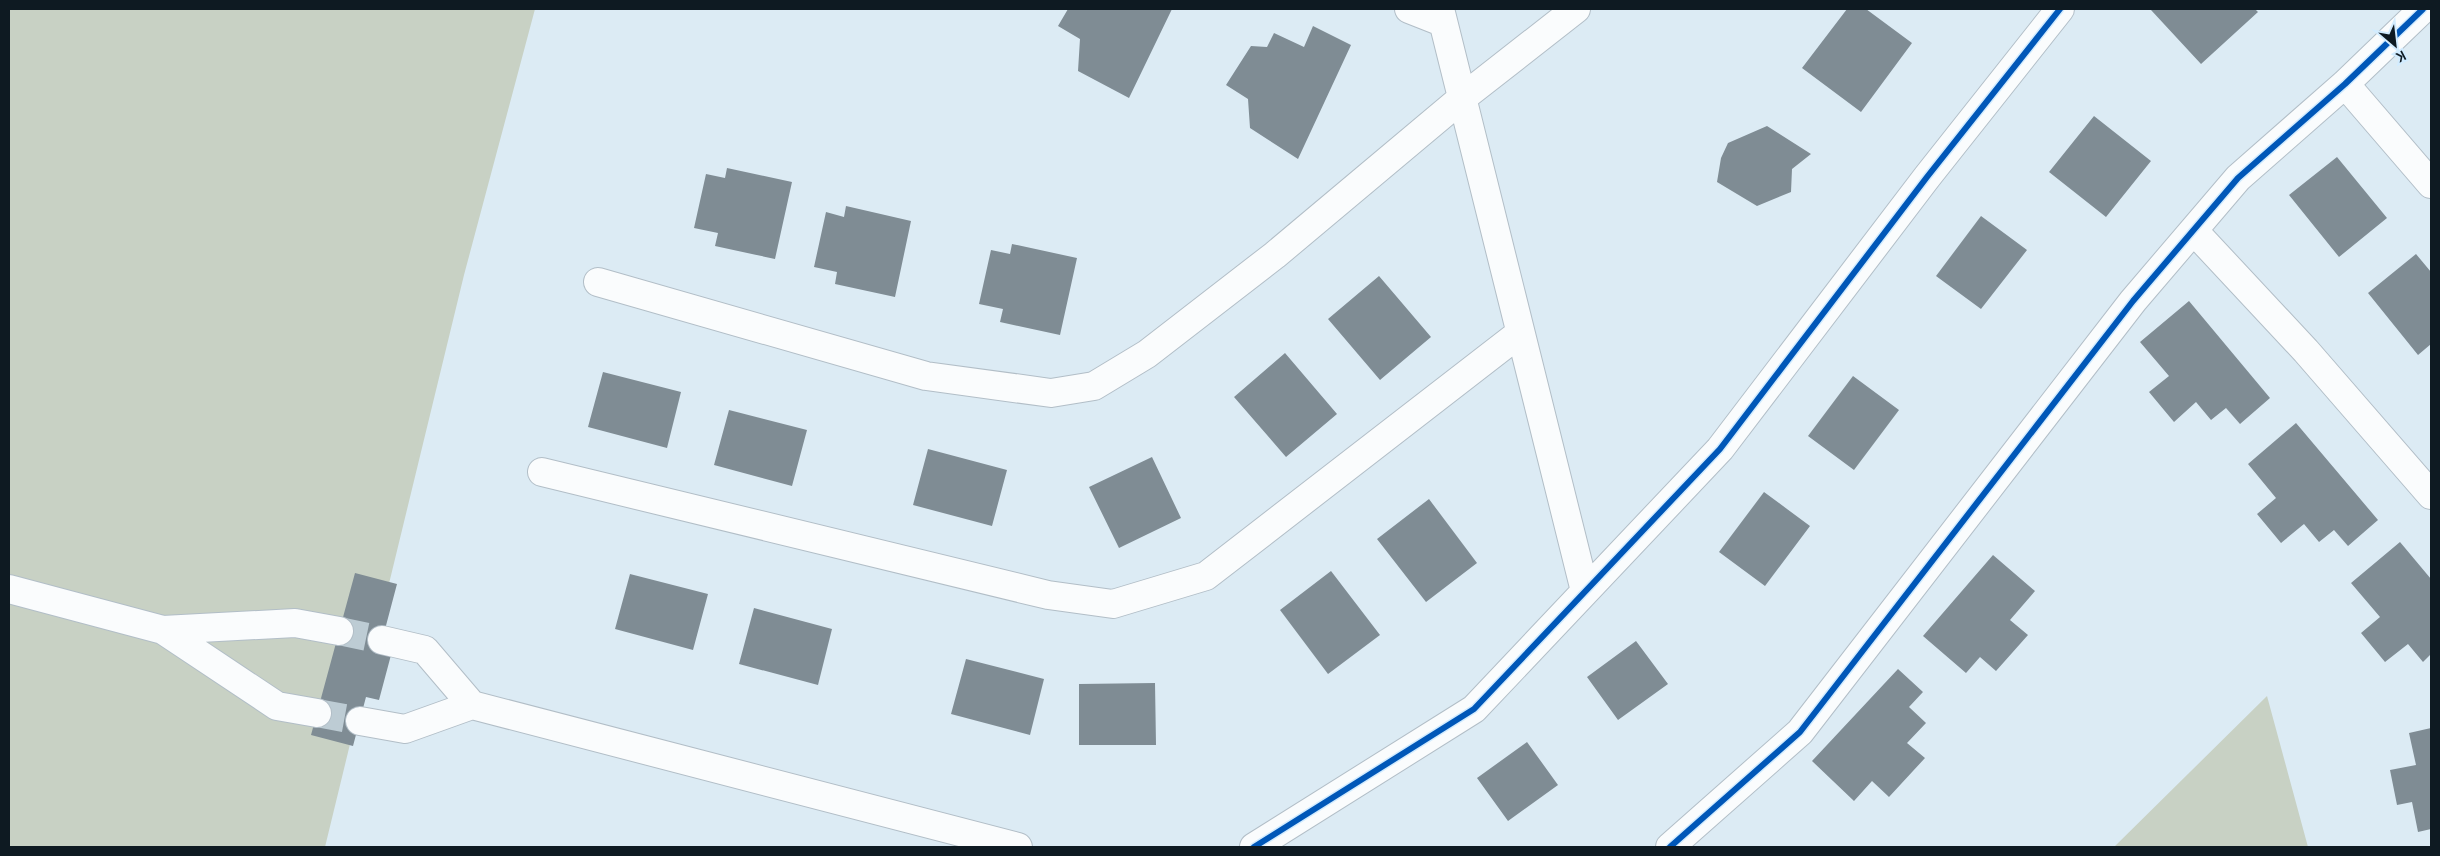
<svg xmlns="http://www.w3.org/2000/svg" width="2440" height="856" font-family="Cabin,sans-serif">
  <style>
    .green { fill: #c8d1c4 }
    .building { fill: #7f8c94 }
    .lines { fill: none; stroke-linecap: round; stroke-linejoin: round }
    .minor-tunnel { stroke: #bdccd4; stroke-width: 28; stroke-dasharray: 28 14; stroke-linecap: butt }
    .minor-casing { stroke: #b2bec7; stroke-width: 30 }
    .minor { stroke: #fafcfd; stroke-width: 28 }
    .cycleway-casing { stroke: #d2ecff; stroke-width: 9 }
    .cycleway { stroke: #0057b8; stroke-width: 6 }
  </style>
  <rect width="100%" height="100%" fill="#dcebf4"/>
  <path class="green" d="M 9,9 L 535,9 L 464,275 L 325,847 L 9,847 Z
    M 2267,696 L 2308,847 L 2114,847 Z"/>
  <path class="building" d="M 1068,9 L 1172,9 L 1129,98 L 1078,71 L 1080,39 L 1058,26 Z
    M 1847,9 L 1866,9 L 1912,43 L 1861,112 L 1802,68 Z
    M 2153,9 L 2255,9 L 2258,12 L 2201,64 L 2151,10 Z
    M 1313,26 L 1351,45 L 1298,159 L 1250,128 L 1248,99 L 1226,85 L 1251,46 L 1267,47 L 1274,33 L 1304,47 Z
    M 2094,116 L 2151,161 L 2106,217 L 2049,172 Z
    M 1767,126 L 1811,154 L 1792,169 L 1791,192 L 1757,206 L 1717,182 L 1721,158 L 1728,143 Z
    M 2337,157 L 2387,218 L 2339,257 L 2289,195 Z
    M 727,168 L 792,182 L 775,259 L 715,246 L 718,233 L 694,228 L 706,174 L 725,178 Z
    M 846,206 L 911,221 L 895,297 L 835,284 L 837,272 L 814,267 L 826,212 L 844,217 Z
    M 1981,216 L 2027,250 L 1981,309 L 1936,276 Z
    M 1012,244 L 1077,258 L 1060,335 L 1000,322 L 1003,309 L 979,304 L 991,250 L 1010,254 Z
    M 2416,254 L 2431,272 L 2431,344 L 2418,355 L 2368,293 Z
    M 1379,276 L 1431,337 L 1380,380 L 1328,319 Z
    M 2189,301 L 2270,398 L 2240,424 L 2226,408 L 2211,420 L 2196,402 L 2174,422 L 2149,392 L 2169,376 L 2140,342 Z
    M 1285,353 L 1337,414 L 1286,457 L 1234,397 Z
    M 603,372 L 681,392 L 667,448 L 588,427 Z
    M 1853,376 L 1899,410 L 1854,470 L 1808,436 Z
    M 729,410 L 807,430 L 792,486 L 714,465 Z
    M 2296,423 L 2378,520 L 2348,546 L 2334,530 L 2319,542 L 2304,524 L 2281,543 L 2257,514 L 2276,498 L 2248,464 Z
    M 928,449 L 1007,470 L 992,526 L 913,505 Z
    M 1152,457 L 1181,518 L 1119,548 L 1089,487 Z
    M 1764,492 L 1810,526 L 1765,586 L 1719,552 Z
    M 1429,499 L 1477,563 L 1426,602 L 1377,539 Z
    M 2400,542 L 2431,579 L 2431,654 L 2423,662 L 2408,644 L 2385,662 L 2361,633 L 2380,617 L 2351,583 Z
    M 1993,555 L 2035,591 L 2010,620 L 2028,635 L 1996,671 L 1980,657 L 1966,673 L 1923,636 Z
    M 1331,571 L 1380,635 L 1328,674 L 1280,610 Z
    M 355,573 L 397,584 L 379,652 L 391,655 L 379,700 L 366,697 L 353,746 L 311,735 Z
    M 630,574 L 708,594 L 693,650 L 615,629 Z
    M 754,608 L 832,629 L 818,685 L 739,664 Z
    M 1636,641 L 1668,684 L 1618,720 L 1587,677 Z
    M 966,659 L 1044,679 L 1030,735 L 951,714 Z
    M 1898,669 L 1923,692 L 1909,707 L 1926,723 L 1907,743 L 1925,758 L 1889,797 L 1872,781 L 1854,801 L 1812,761 Z
    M 1155,683 L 1156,745 L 1079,745 L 1079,684 Z
    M 2431,728 L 2431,829 L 2418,832 L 2412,802 L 2397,805 L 2390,770 L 2416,765 L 2409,733 Z
    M 1527,742 L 1558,785 L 1508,821 L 1477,778 Z"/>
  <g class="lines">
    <path class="minor-tunnel" d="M 339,631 L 382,640
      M 317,713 L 360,721"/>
    <defs>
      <path id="minor" d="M 1409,9 L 1442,22
        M 1440,9 L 1585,591
        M 2345,84 L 2431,184
        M 2194,231 L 2306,351 L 2431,495
        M 598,282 L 926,376 L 1051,393 L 1094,386 L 1147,354 L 1275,255 L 1461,99 L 1576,9
        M 542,472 L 1048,595 L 1113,604 L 1206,576 L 1520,333
        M 9,589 L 163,630 L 295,623 L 339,631
        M 163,630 L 277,706 L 317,713
        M 382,640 L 425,650 L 472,705
        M 360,721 L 405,729 L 472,705 L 1018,847
        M 1254,847 L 1474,709 L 1720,449 L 1927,177 L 2060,9
        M 1670,847 L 1800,732 L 2133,301 L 2238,178 L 2345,84 L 2423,9"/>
    </defs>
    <use href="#minor" class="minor-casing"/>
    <use href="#minor" class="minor"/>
    <defs>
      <path id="cycleway" d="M 1254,847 L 1474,709 L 1720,449 L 1927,177 L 2060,9
        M 1670,847 L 1800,732 L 2133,301 L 2238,178 L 2345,84 L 2423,9"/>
    </defs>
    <use href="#cycleway" class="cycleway-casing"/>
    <use href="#cycleway" class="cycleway"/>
  </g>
  <rect width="2440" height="856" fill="none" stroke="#0e1a22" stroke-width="20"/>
  <g transform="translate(2395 45) rotate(152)" stroke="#d2ecff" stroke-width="4" paint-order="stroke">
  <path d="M0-4L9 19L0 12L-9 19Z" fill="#0e1a22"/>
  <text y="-8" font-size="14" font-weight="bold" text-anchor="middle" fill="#0e1a22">K</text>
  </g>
</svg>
